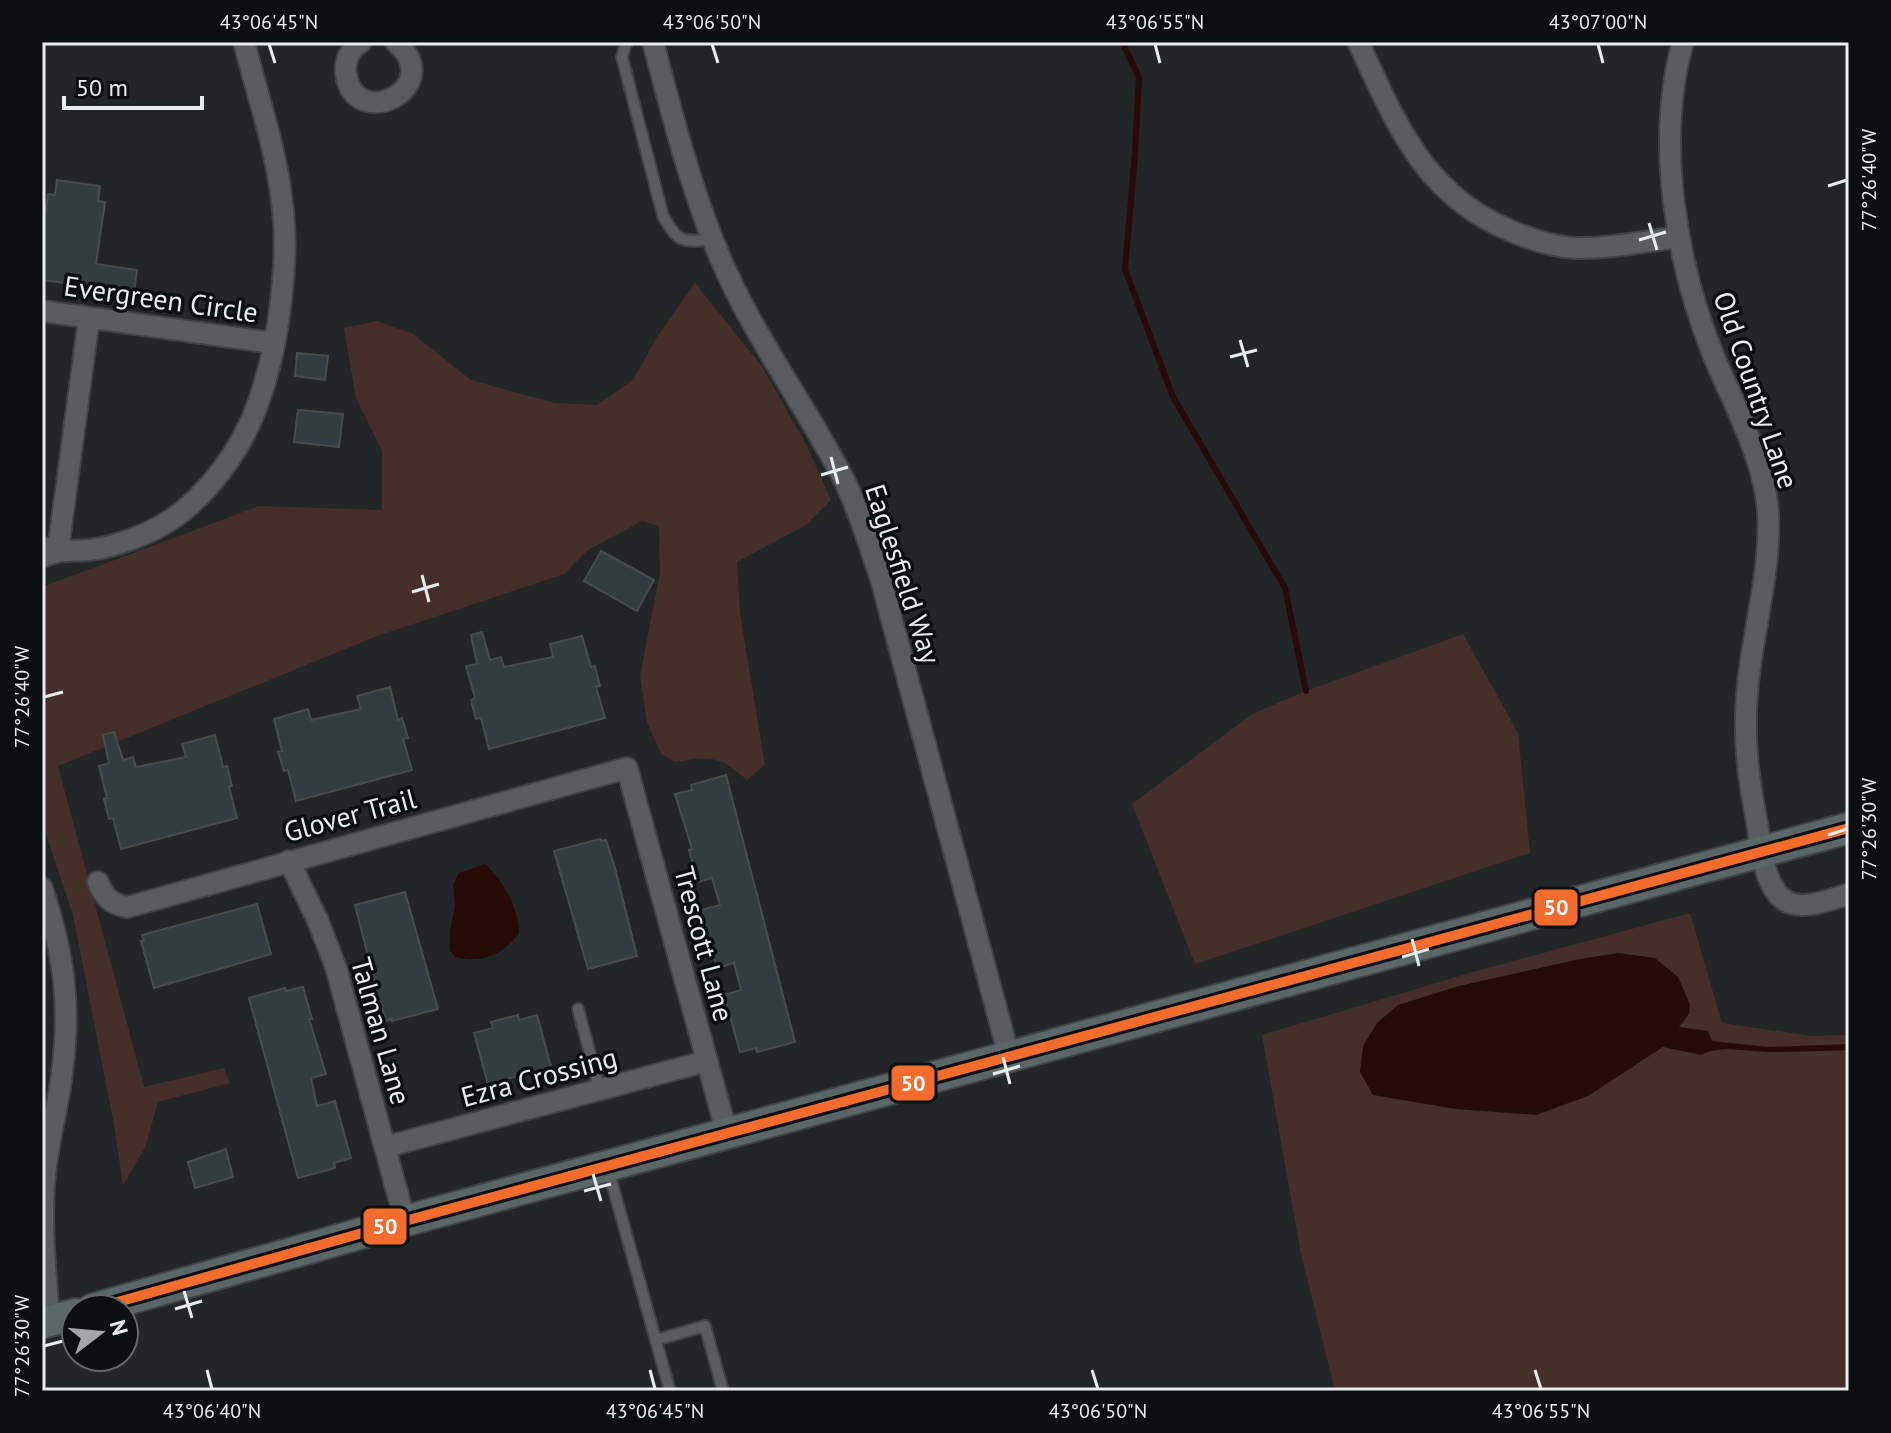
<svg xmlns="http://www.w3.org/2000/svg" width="1891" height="1433" font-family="'PT Sans',sans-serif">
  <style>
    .green { fill: #462f2a }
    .water { fill: #270b09 }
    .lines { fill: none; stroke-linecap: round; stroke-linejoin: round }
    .stream { stroke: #270b09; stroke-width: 6 }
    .building { fill: #343e41; stroke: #484c4d; stroke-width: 2 }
    .lane-casing { stroke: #404345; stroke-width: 14 }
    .street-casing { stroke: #404345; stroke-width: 24 }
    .primary-casing { stroke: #404345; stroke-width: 34 }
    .lane { stroke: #5a5d5f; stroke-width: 10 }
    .street { stroke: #5a5d5f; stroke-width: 20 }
    .primary { stroke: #5b6668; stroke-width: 30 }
    .bus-1-casing { stroke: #0c0f11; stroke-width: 16 }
    .bus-1 { stroke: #f36c2b; stroke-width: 10 }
    .ticks { fill: none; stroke: #e8edef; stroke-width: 3 }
    .labels { text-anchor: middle; stroke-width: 7; stroke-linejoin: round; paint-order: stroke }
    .street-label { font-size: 28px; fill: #e8edef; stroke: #0c0f11 }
    .line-badge { stroke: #0c0f11; stroke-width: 3 }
    .badge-label { font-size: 22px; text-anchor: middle; font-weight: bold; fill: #fff }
    .neatline { fill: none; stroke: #e8edef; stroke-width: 3 }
    .ticks-label { font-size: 20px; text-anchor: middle; fill: #e8edef }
  </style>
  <rect width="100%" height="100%" fill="#222627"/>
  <path class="green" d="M 695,283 L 763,368 L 807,446 L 831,500 L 806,525 L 737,562 L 740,613 L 765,765 L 747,780 C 718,755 711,756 675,762 L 661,754 L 647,722 L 640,676 L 660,573 L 659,526 L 642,521 L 588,550 L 564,574 L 377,636 L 58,766 L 144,1087 L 224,1068 L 230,1083 L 158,1102 L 145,1148 L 123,1185 L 114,1125 L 73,915 L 42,822 L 42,587 L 259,506 L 382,510 L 382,451 L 356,398 L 344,328 L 377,321 L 413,334 L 471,380 L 555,403 L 597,405 L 633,380 L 657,337 Z
    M 1463,634 L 1518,733 L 1530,853 L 1195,964 L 1132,804 L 1252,714 L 1306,691 Z
    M 1690,913 L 1722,1023 L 1812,1036 L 1849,1035 L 1849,1391 L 1335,1391 L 1300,1249 L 1262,1035 L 1473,972 Z"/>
  <path class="water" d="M 485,864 C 504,882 518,906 519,933 C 502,955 483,964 455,957 L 450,950 L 450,932 L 455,906 L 453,884 L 459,873 Z
    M 1618,953 L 1655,958 L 1678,977 L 1690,1004 L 1689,1014 L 1679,1027 L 1708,1031 L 1712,1041 L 1769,1047 L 1849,1044 L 1849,1050 C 1823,1051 1797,1052 1771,1052 C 1748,1052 1721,1044 1701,1055 L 1663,1047 L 1588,1096 L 1536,1115 L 1456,1109 L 1373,1095 L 1360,1072 L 1363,1046 L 1377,1023 L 1398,1005 L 1459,986 L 1580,959 Z"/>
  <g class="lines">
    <path class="stream" d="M 1122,42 L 1139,77 L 1135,154 L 1125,269 L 1173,397 L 1285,588 L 1306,691"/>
  </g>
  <path class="building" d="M 57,180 L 100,186 L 98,201 L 105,202 L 96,264 L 137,270 L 134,292 L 42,280 L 42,234 L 48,194 L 55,195 Z
    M 297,353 L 328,356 L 325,380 L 295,376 Z
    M 298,410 L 343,414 L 339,447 L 294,442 Z
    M 601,551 L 654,580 L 637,611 L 584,581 Z
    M 482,632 L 490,660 L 501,657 L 504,667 L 553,657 L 550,644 L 582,636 L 591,667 L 595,666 L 600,686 L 596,687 L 605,718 L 489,749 L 481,718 L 476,719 L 471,700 L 475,698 L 466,666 L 477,664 L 471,635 Z
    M 390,687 L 398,720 L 402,718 L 408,738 L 403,739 L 412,770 L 296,801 L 288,770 L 284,771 L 278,752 L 282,751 L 274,719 L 308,709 L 311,720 L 361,709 L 357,696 Z
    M 114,732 L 123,760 L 133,757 L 136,767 L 186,757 L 182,744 L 215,735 L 223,767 L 227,766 L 232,786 L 229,787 L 237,818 L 121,849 L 113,818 L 109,819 L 104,799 L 107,798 L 99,766 L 109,763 L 103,735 Z
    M 726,775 L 795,1042 L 757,1052 L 756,1048 L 740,1052 L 724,995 L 741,990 L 734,963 L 717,968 L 701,910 L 720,905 L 712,878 L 698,882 L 689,850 L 692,849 L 675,794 L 692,790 L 691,785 Z
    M 600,839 L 601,841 L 606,840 L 615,868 L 637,956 L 588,969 L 554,851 Z
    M 405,892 L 438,1009 L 392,1021 L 392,1019 L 386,1021 L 377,992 L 355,905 Z
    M 257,904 L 271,954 L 154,988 L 141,941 L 144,941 L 142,935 Z
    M 303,987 L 312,1019 L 309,1019 L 326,1074 L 311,1078 L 317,1106 L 335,1101 L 351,1158 L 334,1163 L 335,1168 L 298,1178 L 249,998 L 285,988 L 286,991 Z
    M 518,1015 L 519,1020 L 537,1015 L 551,1067 L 488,1084 L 474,1033 L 493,1028 L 491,1022 Z
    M 226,1149 L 233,1177 L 195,1188 L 188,1162 Z"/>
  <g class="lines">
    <defs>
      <path id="lane" d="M 628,42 L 626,43 L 622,57 L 663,216 C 679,244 683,242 713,239
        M 578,1009 L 600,1090
        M 608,1169 L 670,1391
        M 656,1340 L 705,1326 L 723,1391"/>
      <path id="street" d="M 361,42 C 350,49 344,61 346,74 C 354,133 448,88 396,42
        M 653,42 C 675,126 696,211 735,290 C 766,353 808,411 841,474 C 858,507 868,542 880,576 L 1009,1056
        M 1358,42 C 1396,122 1422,194 1511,231 C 1532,240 1553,247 1576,248 C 1610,249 1645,241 1679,237
        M 1683,42 C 1655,141 1676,263 1714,357 C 1734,405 1764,458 1768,511 C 1771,563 1757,615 1750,667 C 1742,723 1746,768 1757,823 C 1761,845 1762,868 1773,887 C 1789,918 1824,901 1849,894
        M 42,311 L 273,343
        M 49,548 L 58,550 L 89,318
        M 42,557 C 63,548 68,552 89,550 C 115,547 147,535 169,521 C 207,497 242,448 257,406 C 278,351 290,261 282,202 C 276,148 257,94 244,42
        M 289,861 L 318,921 L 336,968 L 405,1221
        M 98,882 C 104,897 112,905 128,907 L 627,768 L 727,1134
        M 42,888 C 64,954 71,1004 62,1073 C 58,1108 48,1141 45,1175 C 40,1224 46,1273 49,1321
        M 385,1147 L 707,1061"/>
      <path id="primary" d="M 93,1309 L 405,1221 L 1849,828
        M 42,1323 L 76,1314"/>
    </defs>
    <use href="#lane" class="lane-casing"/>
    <use href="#street" class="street-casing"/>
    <use href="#primary" class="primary-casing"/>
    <use href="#lane" class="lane"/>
    <use href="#street" class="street"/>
    <use href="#primary" class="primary"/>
    <defs>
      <path id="bus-1" d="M 93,1309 L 405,1221 L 1849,828"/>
    </defs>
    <use href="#bus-1" class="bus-1-casing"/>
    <use href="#bus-1" class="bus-1"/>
  </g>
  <path class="ticks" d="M 269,44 L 275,63M 712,44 L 718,63M 1155,44 L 1160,63M 1598,44 L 1603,63M 1828,186 L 1847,180M 1649,223 L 1657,250M 1639,240 L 1666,232M 1240,340 L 1248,367M 1230,357 L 1257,350M 831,457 L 838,484M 821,475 L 848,467M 422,575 L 429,602M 412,592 L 439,584M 44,697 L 63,692M 1828,835 L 1847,829M 1412,939 L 1419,966M 1402,957 L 1429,949M 1003,1057 L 1010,1084M 993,1074 L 1020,1066M 593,1174 L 601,1201M 584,1191 L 611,1184M 184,1291 L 192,1318M 175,1309 L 202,1301M 44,1346 L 63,1341M 207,1370 L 212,1389M 650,1370 L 655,1389M 1092,1370 L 1098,1389M 1535,1370 L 1541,1389"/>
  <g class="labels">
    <g class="street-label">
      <text transform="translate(161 299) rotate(8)" y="10">Evergreen Circle</text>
      <text transform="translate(1756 390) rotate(71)" y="10">Old Country Lane</text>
      <text transform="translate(903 574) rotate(72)" y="10">Eaglesfield Way</text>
      <text transform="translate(350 815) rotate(-15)" y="10">Glover Trail</text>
      <text transform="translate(704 944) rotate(75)" y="10">Trescott Lane</text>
      <text transform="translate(381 1031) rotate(74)" y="10">Talman Lane</text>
      <text transform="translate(539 1077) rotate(-15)" y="10">Ezra Crossing</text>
    </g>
  </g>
  <g class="line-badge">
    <rect x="1533" y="888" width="46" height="39" rx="8" fill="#f36c2b"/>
    <rect x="890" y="1064" width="46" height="38" rx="8" fill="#f36c2b"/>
    <rect x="362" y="1207" width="46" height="39" rx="8" fill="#f36c2b"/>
  </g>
  <g class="badge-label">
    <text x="1556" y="915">50</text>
    <text x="913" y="1091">50</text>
    <text x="385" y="1234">50</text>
  </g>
  <rect width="1891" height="1433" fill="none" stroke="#0c0f11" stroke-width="88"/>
  <g transform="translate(100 1333) rotate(74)"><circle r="38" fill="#0c0f11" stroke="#64686a" stroke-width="2"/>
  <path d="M0-6L14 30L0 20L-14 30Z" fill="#a3a7a9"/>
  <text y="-12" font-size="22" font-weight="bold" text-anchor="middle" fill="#e8edef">N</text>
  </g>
  <path d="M64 96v12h138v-12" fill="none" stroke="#e8edef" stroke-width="4"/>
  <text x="76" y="96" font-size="24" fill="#e8edef" stroke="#0c0f11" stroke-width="6" paint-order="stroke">50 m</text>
  <rect x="44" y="44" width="1803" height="1345" class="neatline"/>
  <g class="ticks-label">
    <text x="269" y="29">43°06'45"N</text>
    <text x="712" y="29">43°06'50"N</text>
    <text x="1155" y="29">43°06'55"N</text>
    <text x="1598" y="29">43°07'00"N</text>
    <text transform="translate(1869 180) rotate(-90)" y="7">77°26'40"W</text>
    <text transform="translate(22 697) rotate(-90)" y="7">77°26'40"W</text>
    <text transform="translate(1869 829) rotate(-90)" y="7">77°26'30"W</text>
    <text transform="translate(22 1346) rotate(-90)" y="7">77°26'30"W</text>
    <text x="212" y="1418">43°06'40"N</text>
    <text x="655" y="1418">43°06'45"N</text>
    <text x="1098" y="1418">43°06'50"N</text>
    <text x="1541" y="1418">43°06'55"N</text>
  </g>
</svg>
